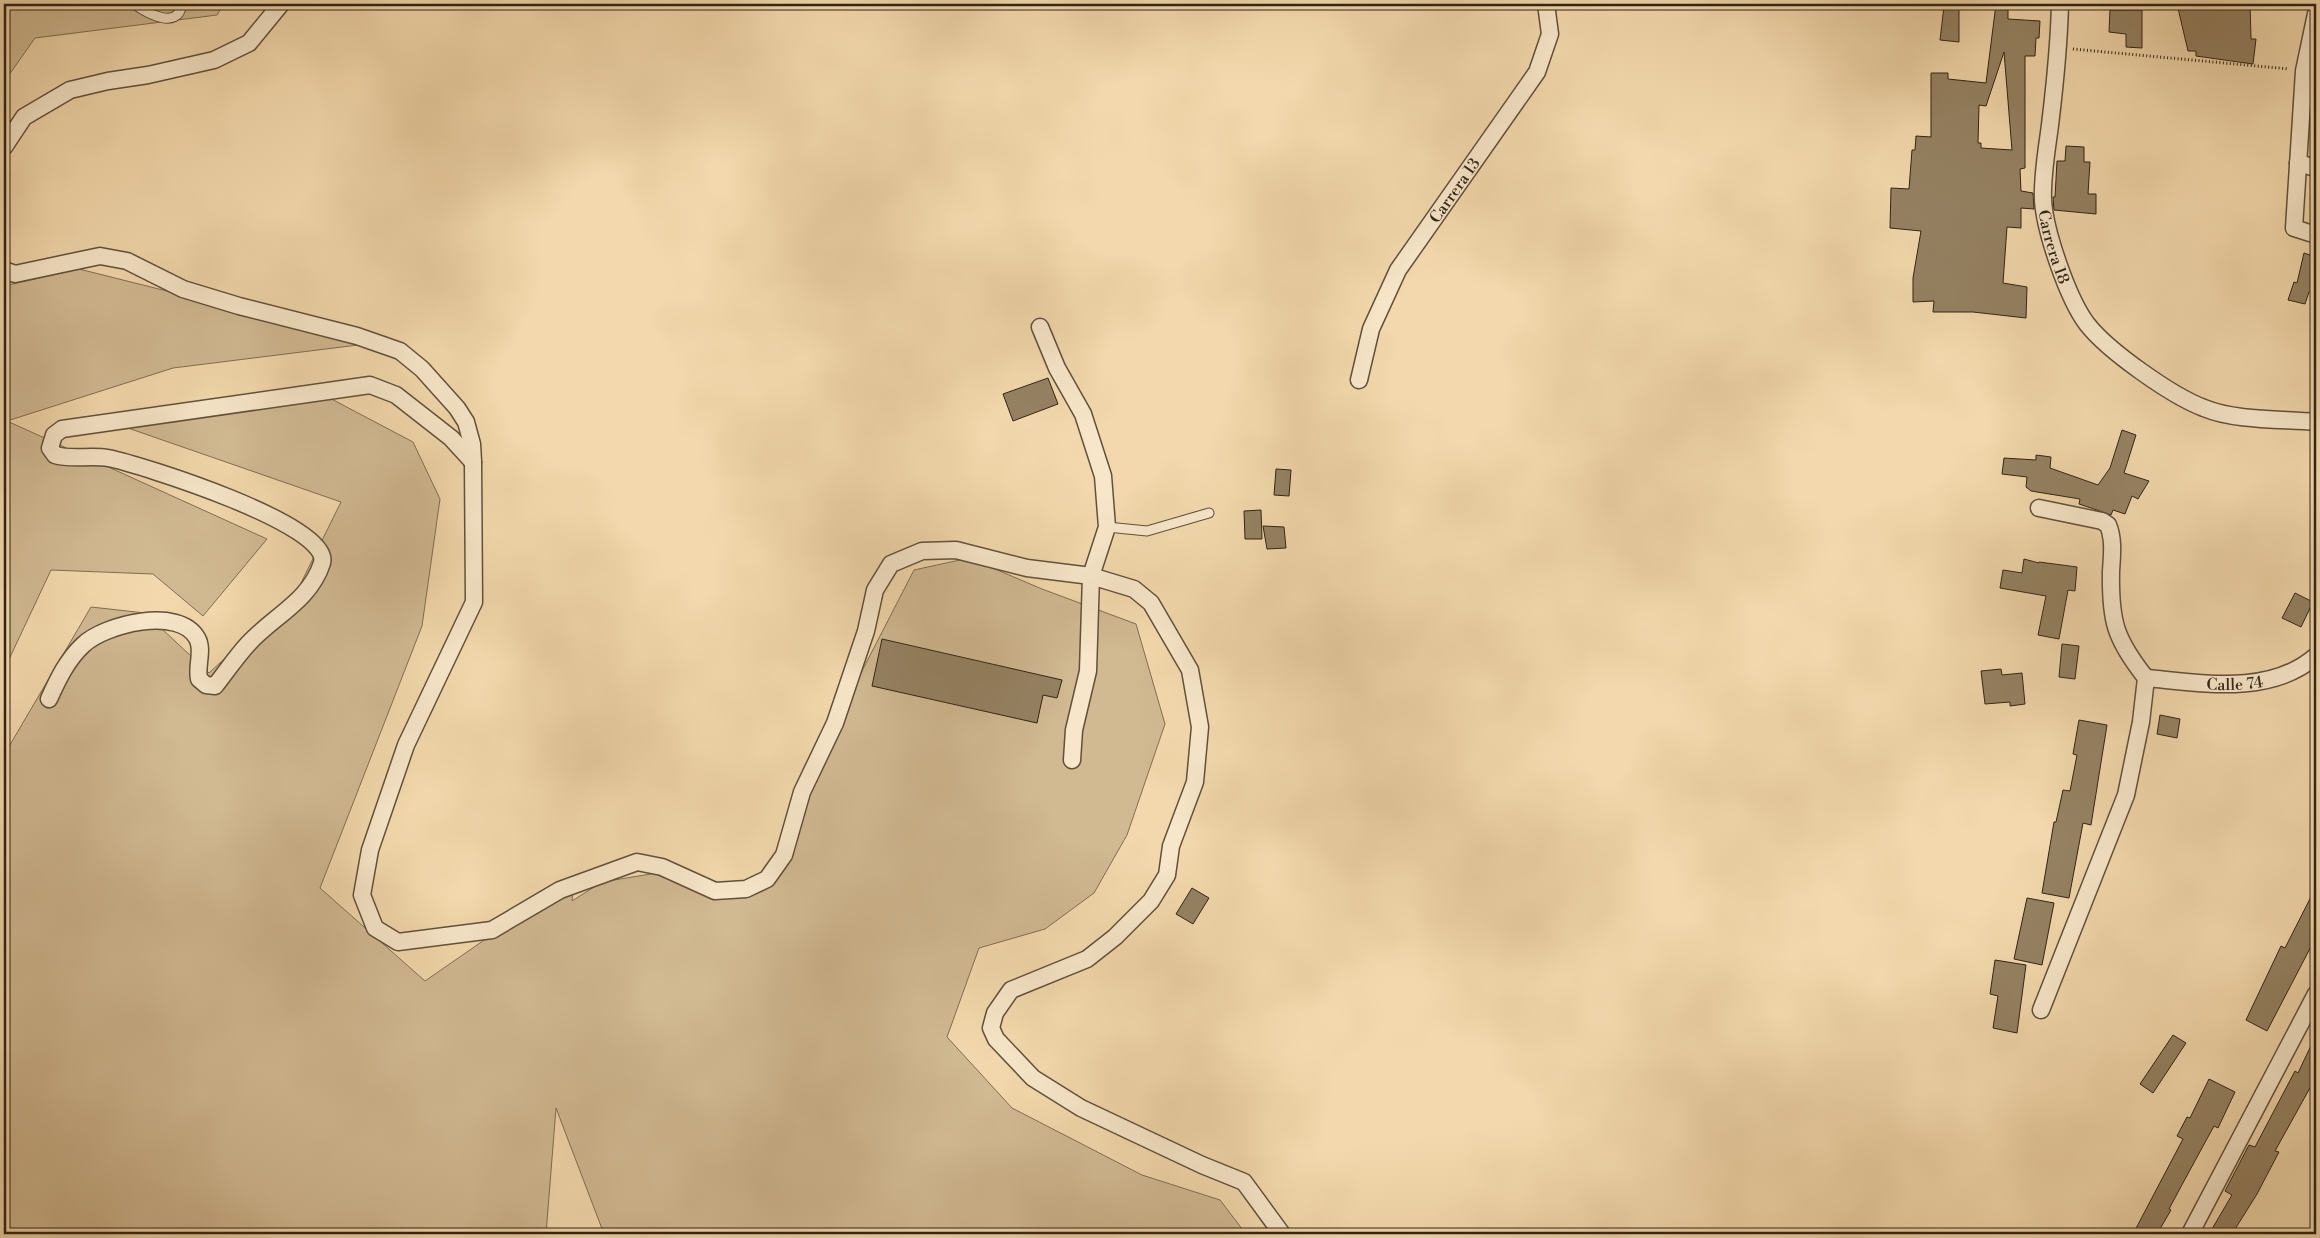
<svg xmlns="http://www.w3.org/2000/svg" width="2320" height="1238" font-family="'Libre Bodoni',serif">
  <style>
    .green { fill: #d1b992; stroke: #806e53 }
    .building { fill: #958263; stroke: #302414; fill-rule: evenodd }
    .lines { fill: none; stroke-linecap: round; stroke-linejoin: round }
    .service-casing { stroke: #60513a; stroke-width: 11 }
    .minor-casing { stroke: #60513a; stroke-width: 19 }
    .path { stroke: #302414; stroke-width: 3; stroke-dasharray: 1 2.5; stroke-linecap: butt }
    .service { stroke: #f7e6c9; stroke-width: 9 }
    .minor { stroke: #f7e6c9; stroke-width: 16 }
    .labels { text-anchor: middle; stroke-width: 4; stroke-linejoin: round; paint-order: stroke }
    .street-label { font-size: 16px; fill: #302414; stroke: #f7e6c9 }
  </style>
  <rect width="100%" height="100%" fill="#f2d8ac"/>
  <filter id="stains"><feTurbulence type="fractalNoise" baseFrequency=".004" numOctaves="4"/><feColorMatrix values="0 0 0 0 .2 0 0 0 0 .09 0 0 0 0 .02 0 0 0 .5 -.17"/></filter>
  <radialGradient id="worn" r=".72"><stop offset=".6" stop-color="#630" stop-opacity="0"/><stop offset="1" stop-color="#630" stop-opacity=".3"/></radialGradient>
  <path class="green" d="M 4,4 L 224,4 L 217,15 L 35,38 L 4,82 Z
    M 79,269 L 374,343 L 173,368 L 7,421 L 267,539 L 203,616 L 153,574 L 51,570 L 4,670 L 4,286 Z
    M 322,394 L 413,442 L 440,499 L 422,626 L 320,888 L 425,981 L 574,878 L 572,901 L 602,882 L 663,872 L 747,897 L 793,851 L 818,765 L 862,671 L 914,570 L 969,558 L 1042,589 L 1136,624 L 1165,724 L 1127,835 L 1094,893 L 1045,929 L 979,948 L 947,1037 L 1012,1108 L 1142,1175 L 1220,1200 L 1246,1234 L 604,1234 L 556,1108 L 546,1234 L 4,1234 L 4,755 L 91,607 L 145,613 L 209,673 L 297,591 L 341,502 L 125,427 Z"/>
  <path class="building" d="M 1996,4 L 2008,4 L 2008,19 L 2040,21 L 2039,38 L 2036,38 L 2035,56 L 2025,56 L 2025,168 L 2020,169 L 2021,191 L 2033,193 L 2034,209 L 2021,208 L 2021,228 L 2007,227 L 2003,283 L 2027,287 L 2026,318 L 1973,312 L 1933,312 L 1934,301 L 1913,302 L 1913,278 L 1921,231 L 1890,228 L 1891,188 L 1909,189 L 1912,150 L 1915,150 L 1916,136 L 1931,137 L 1931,73 L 1948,73 L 1948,79 L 1986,83 ZM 2004,52 L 2012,150 L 1981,148 L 1981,143 L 1978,143 L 1979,105 L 1986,106 Z
    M 2177,4 L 2250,4 L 2251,39 L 2256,39 L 2253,64 L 2196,56 L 2196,51 L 2188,51 Z
    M 1944,6 L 1959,7 L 1959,42 L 1940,40 Z
    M 2110,10 L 2142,10 L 2142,48 L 2126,47 L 2126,34 L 2109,32 Z
    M 2066,146 L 2084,147 L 2084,162 L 2090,162 L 2088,194 L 2096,194 L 2096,214 L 2054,210 L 2053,197 L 2055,197 L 2057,161 L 2065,161 Z
    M 2304,253 L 2316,257 L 2316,293 L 2309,292 L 2305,304 L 2288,300 L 2294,282 L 2297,283 Z
    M 1048,378 L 1058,404 L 1013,421 L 1003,394 Z
    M 2122,430 L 2136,435 L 2124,473 L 2149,481 L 2138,499 L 2132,496 L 2125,514 L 2113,510 L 2111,515 L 2094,509 L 2079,504 L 2080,499 L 2031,491 L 2026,487 L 2027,477 L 2002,474 L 2004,458 L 2036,460 L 2036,455 L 2051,457 L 2050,468 L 2098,485 L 2110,468 Z
    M 1276,469 L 1291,470 L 1289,496 L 1274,495 Z
    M 1261,510 L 1262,539 L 1245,539 L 1244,511 Z
    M 1263,526 L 1284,527 L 1286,548 L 1267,549 Z
    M 2024,559 L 2039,563 L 2039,562 L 2077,567 L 2075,591 L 2068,590 L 2059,639 L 2038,635 L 2046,596 L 2000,588 L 2003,570 L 2022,573 Z
    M 2295,593 L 2313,602 L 2301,627 L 2282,618 Z
    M 882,639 L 1062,680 L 1057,698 L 1043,695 L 1037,723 L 872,686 Z
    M 2062,644 L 2079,646 L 2075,679 L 2059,677 Z
    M 2001,669 L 2002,675 L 2022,673 L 2025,704 L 2010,706 L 2010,702 L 1985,704 L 1981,671 Z
    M 2160,715 L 2180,719 L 2177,738 L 2157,734 Z
    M 2079,720 L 2107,725 L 2091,825 L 2083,823 L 2069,898 L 2042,893 L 2054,822 L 2056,822 L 2063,790 L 2070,791 L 2077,755 L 2073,754 Z
    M 2316,887 L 2316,937 L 2267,1031 L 2246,1020 L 2281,946 L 2285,948 Z
    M 1192,888 L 1209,898 L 1193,924 L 1176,914 Z
    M 2027,898 L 2054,903 L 2042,965 L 2014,959 Z
    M 1995,960 L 2026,965 L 2017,1033 L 1993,1028 L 1998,996 L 1990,994 Z
    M 2173,1035 L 2186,1043 L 2153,1093 L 2140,1084 Z
    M 2316,1035 L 2316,1077 L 2275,1151 L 2279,1152 L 2257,1194 L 2232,1234 L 2209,1234 L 2232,1195 L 2225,1191 L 2249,1145 L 2255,1147 L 2295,1071 L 2298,1073 Z
    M 2209,1079 L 2235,1092 L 2218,1128 L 2214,1126 L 2184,1181 L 2169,1209 L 2171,1210 L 2157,1234 L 2133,1234 L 2183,1139 L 2177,1136 L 2187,1117 L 2190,1118 Z"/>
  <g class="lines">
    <defs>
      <path id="service" d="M 134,4 C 147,13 178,31 182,4
        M 4,6 L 10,4
        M 1107,527 L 1147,531 L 1209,513"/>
      <g id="minor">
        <path id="s1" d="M 2060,4 C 2059,44 2055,84 2050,125 C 2047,149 2042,175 2043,200 C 2045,232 2068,299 2087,324 C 2108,351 2172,396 2204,408 C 2235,421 2282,419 2316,422"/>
        <path d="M 2316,14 L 2304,71 L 2294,228 L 2316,235"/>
        <path d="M 4,147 L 24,117 L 70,90 L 108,81 L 148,75 L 214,60 L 249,43 L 281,4"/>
        <path d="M 2298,163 L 2316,168"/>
        <path d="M 4,270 L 15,274 L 100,256 L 127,261 L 183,289 L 239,306 L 357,336 L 400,351 L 422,369 L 457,408 L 466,422 L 472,444 L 473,462 L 474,602 L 406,745 L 370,850 L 362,895 L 375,928 L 398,942 L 492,930 L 560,890 L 637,862 L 662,867 L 715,891 L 746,889 L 767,879 L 784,855 L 802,792 L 835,723 L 866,631 L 875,590 L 891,564 L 922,551 L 956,550 L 1027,568 L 1091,576 L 1134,589 L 1151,603 L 1190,670 L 1200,727 L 1195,782 L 1171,846 L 1167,875 L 1151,901 L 1115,937 L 1087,959 L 1011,990 L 995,1013 L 991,1028 L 996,1039 L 1033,1078 L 1081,1108 L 1202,1165 L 1244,1182 L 1282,1234"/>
        <path d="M 1040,327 L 1057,368 L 1083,414 L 1103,476 L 1107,527 L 1091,576 L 1088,671 L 1074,730 L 1072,760"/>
        <path id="s2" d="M 1359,380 L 1371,329 L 1398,270 L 1537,72 L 1550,34 L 1546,4"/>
        <path d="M 2039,508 L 2102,521 L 2108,525 C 2114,539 2112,556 2111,571 C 2110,621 2115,639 2146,678 L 2141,722 L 2126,795 L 2041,1010"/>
        <path id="s3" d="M 2146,678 C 2202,683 2270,696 2316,656"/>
        <path d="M 49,699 C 58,679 67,660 83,645 C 105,624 179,606 197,638 C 204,650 196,666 199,679 L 206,685 L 215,686 C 226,672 236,657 248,644 C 272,617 310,601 322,563 C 333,525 139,464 108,458 C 91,455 71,460 55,455 L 50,448 L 54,435 L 62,429 L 370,385 L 396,395 L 451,438 L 473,462"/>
        <path d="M 2191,1232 L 2316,994"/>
      </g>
    </defs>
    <use href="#service" class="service-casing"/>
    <use href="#minor" class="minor-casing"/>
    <path class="path" d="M 2073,49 L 2289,69"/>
    <use href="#service" class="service"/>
    <use href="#minor" class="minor"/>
  </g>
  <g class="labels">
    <g class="street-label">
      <text dy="6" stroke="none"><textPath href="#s2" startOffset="215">Carrera 13</textPath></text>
      <text dy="6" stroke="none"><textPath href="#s1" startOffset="245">Carrera 18</textPath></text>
      <text dy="6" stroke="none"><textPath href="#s3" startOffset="89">Calle 74</textPath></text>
    </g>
  </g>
  <rect width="2320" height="1238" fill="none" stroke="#f2d8ac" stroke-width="20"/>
  <rect x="5" y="5" width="2310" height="1228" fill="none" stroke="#302414" stroke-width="2.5"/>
  <rect x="10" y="10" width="2300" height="1218" fill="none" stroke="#302414"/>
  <rect width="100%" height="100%" filter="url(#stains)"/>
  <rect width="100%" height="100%" fill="url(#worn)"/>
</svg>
